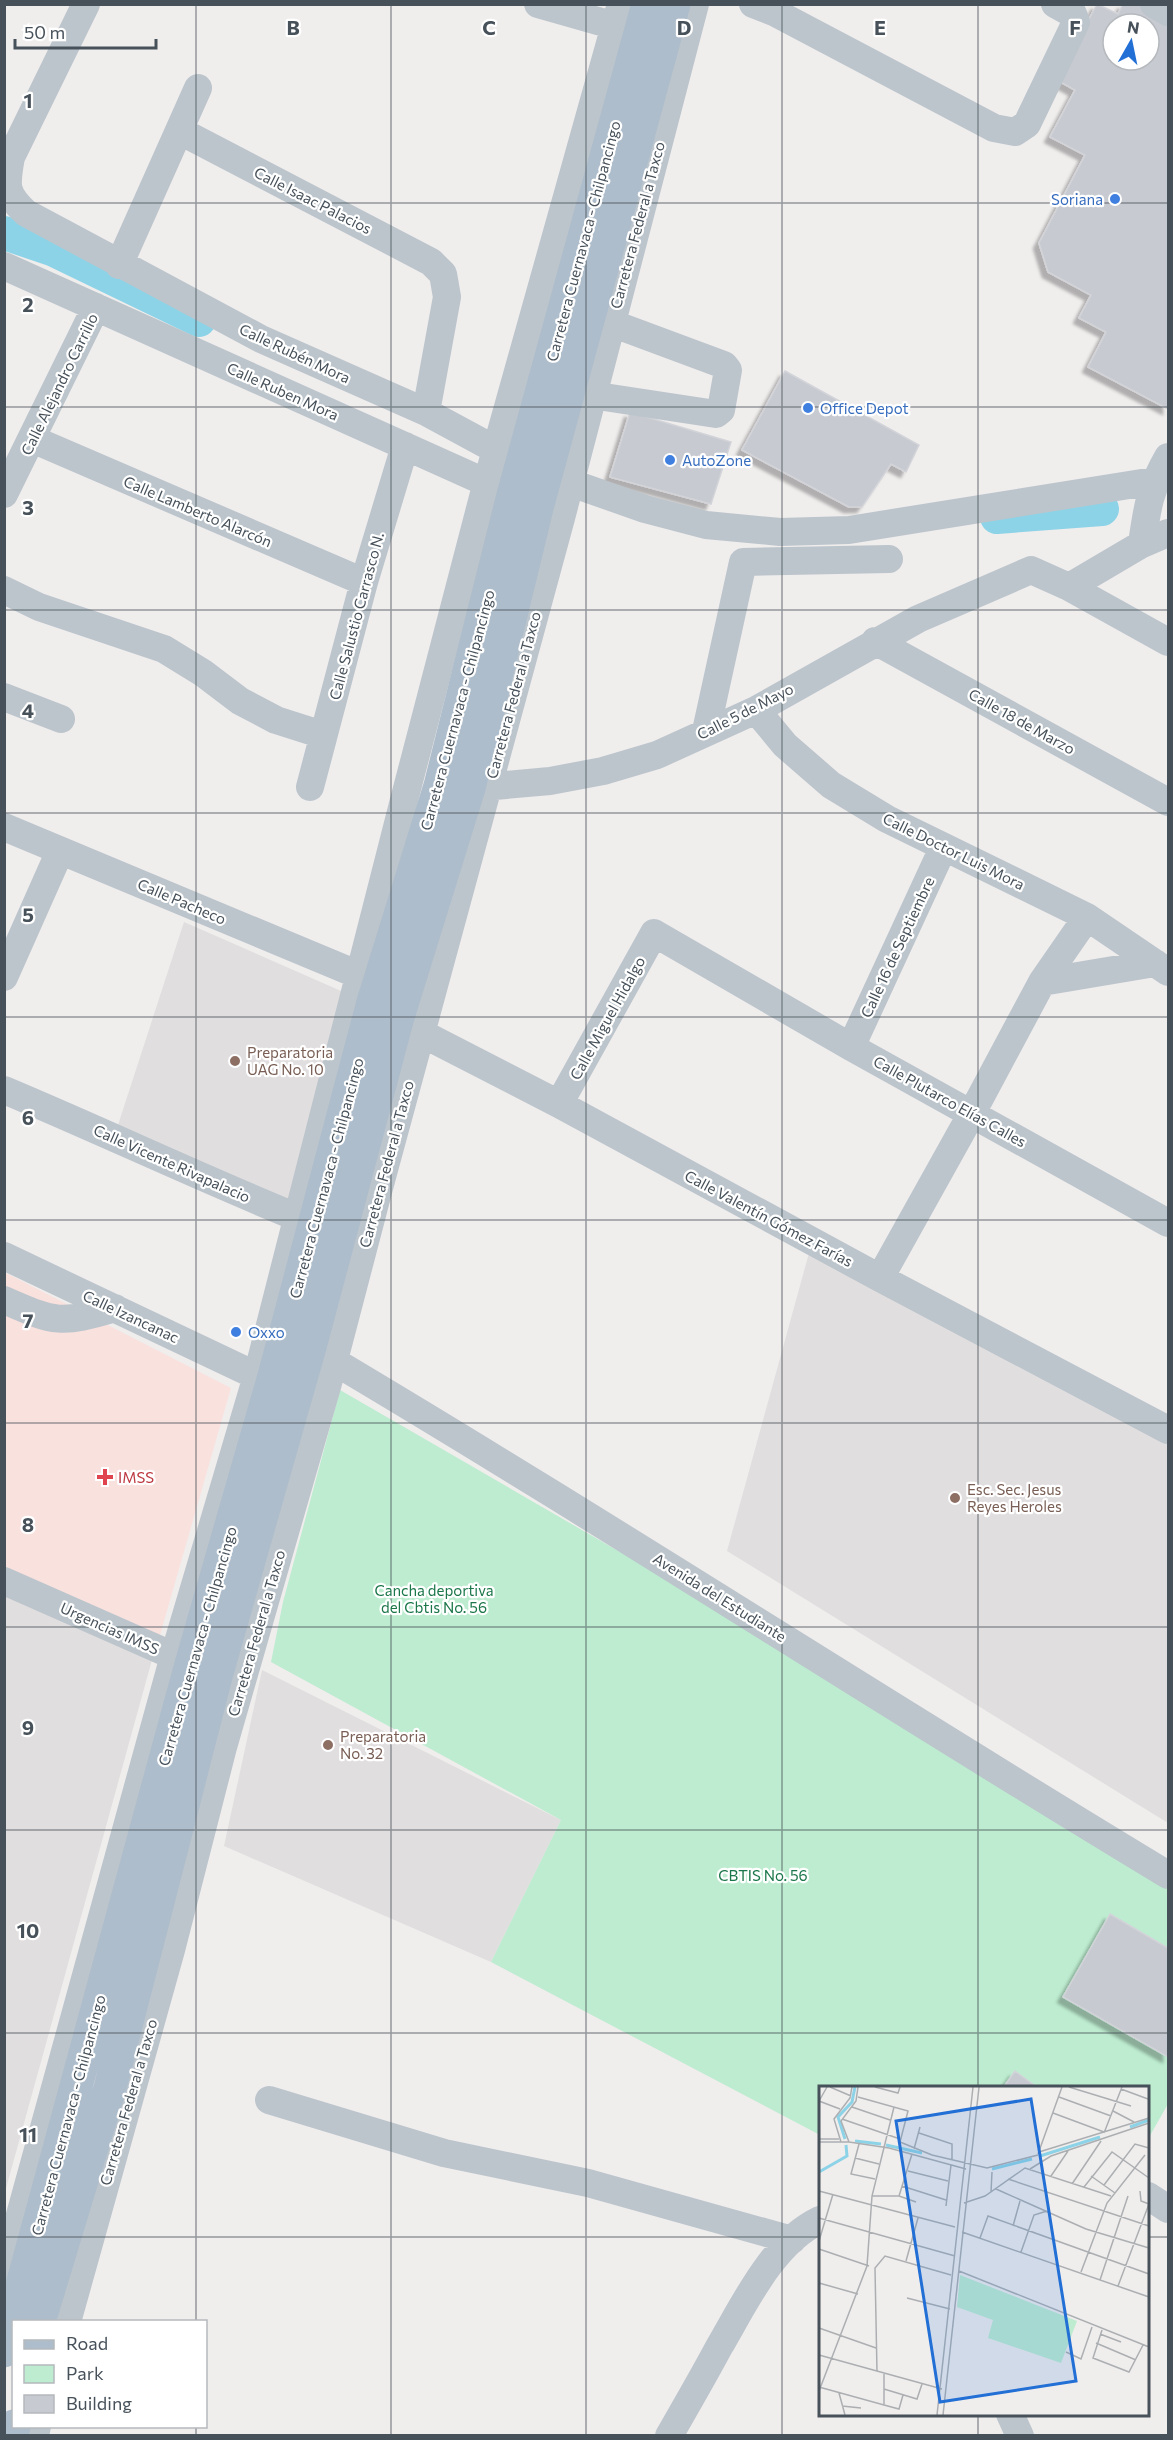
<svg xmlns="http://www.w3.org/2000/svg" width="1173" height="2440" viewBox="0 0 1173 2440" font-family="Commissioner,sans-serif">
<defs>
<filter id="shadow"><feDropShadow dx="-5.5" dy="5.5" stdDeviation="1.5" flood-color="#0004"/></filter>
</defs>
<rect width="100%" height="100%" fill="#f0eded"/>
<path fill="#e1dedf" d="M184,922L348,994L293,1202L117,1128Z
M809,1253L1168,1445V1823L727,1551Z
M5,1582L155,1649L5,2192Z
M262,1670L561,1820L491,1962L224,1846Z"/>
<path fill="#f9e1de" d="M4,1272L231,1388L158,1642L5,1567Z"/>
<path fill="#bdecd0" d="M340,1390L677,1585L1168,1883V2104L1148,2139V2088H820V2135L491,1962L561,1820L271,1662L283,1602Z"/>
<g fill="none" stroke-linecap="round" stroke-linejoin="round">
<path stroke="#8dd3e7" stroke-width="34" d="M4,233L52,249L199,320
M997,517L1102,509"/>
</g>
<path fill="#c7cad0" stroke="#d2d4d9" stroke-width="1.5" fill-rule="evenodd" filter="url(#shadow)" d="M1097,4L1118,14L1123,4H1138L1168,21V409L1088,367L1106,332L1079,318L1091,295L1048,272L1039,243L1085,155L1050,137L1075,90L1057,80ZM1113,24H1149V60H1113Z
M785,371L919,445L906,472L891,464L862,507H849L742,450Z
M630,412L731,442L711,504L610,477Z
M1110,1914L1168,1948V2057L1063,1997Z
M1015,2071L1038,2088H1003Z"/>
<g fill="none" stroke-linecap="round" stroke-linejoin="round">
<path stroke="#bcc5cc" stroke-width="28" d="M86,4L11,157C6,185 4,193 26,213L261,339L426,412L511,458
M538,4L633,31
M753,4L776,13L994,128L1015,132L1027,124L1076,22L1073,14L1055,4
M1154,4L1168,12
M180,131L431,262L443,274L447,297L426,412
M119,265L198,88
M4,266L505,491
M591,395L716,414L721,410L728,370L724,365L611,323
M32,439L364,582
M551,476L645,509L706,525L780,532L849,530L1154,481
M4,494L96,307
M1142,544C1147,508 1150,488 1168,457
M1069,587L1142,544L1168,533
M4,590L39,607L164,649L203,673L240,701L276,720L323,735
M875,641L1168,802
M4,697L61,719
M756,710L785,745L831,785L887,819L1087,917L1168,972
M706,731L743,562L889,559
M310,787L364,582L405,446
M472,788L550,781L603,771L657,755L756,710L918,619L1031,570L1069,587L1168,642
M4,827L359,975
M4,977L60,851
M1042,982L1087,917
M405,1022L421,1033L559,1104L880,1278L1168,1430
M851,1047L943,848
M4,1090C109,1134 211,1183 316,1225
M559,1104L654,933L851,1047L1168,1223
M4,1256L257,1376
M880,1278L972,1113L1042,982L1155,963
M4,1300C56,1323 61,1324 115,1308
M320,1353C605,1522 884,1704 1168,1875
M4,1581L192,1664
M269,2100L444,2153L588,2183L792,2240
M1148,2196L1168,2209
M4,2273L174,1656L257,1376L403,804L487,482L621,4
M67,2322L171,1950L223,1747L328,1383L379,1188L561,518L695,4
M1010,2414L1020,2436
M35,2436L37,2426
M669,2436C686,2406 703,2377 719,2347C745,2303 772,2243 820,2220"/>
<path stroke="#aebdcb" stroke-width="33" d="M39,2322L110,2088L217,1673L310,1347L398,1017L469,788L537,508L674,4
M4,2351L191,1664L274,1376L373,1002L440,786L513,495L648,4
M12,2436L14,2426"/>
</g>
<path fill="none" stroke="#47515a" stroke-width="1.5" stroke-opacity="0.55" d="M196,4V2322M391,4V2436M586,4V2436M782,4V2436M978,4V2088M4,203H1168M4,407H1168M4,610H1168M4,813H1168M4,1017H1168M4,1220H1168M4,1423H1168M4,1627H1168M4,1830H1168M4,2033H1168M4,2237H820M1148,2237H1168M978,2414V2436M196,2426V2436"/>
<g fill="#3f7fe0" stroke="#fff" stroke-width="2">
<circle cx="1115" cy="199" r="6"/>
<circle cx="808" cy="408" r="6"/>
<circle cx="670" cy="460" r="6"/>
<circle cx="236" cy="1332" r="6"/>
</g>
<g fill="#8d6e63" stroke="#fff" stroke-width="2">
<circle cx="235" cy="1061" r="6"/>
<circle cx="955" cy="1498" r="6"/>
<circle cx="328" cy="1745" r="6"/>
</g>
<path fill="#e0444e" stroke="#fff" stroke-width="2" d="M102 1468h6v6h6v6h-6v6h-6v-6h-6v-6h6z"/>
<g text-anchor="middle" dominant-baseline="central" stroke-width="4.5" stroke-linejoin="round" paint-order="stroke">
<g font-size="15" fill="#366cbe" stroke="#fff" text-anchor="start">
<text x="1103" y="199" text-anchor="end">Soriana</text>
<text x="820" y="408">Office Depot</text>
<text x="682" y="460">AutoZone</text>
<text x="248" y="1332">Oxxo</text>
</g>
<g font-size="15" fill="#47515a" stroke="#fff">
<text transform="translate(313 200) rotate(27)">Calle Isaac Palacios</text>
<text transform="translate(637 225) rotate(-75)">Carretera Federal a Taxco</text>
<text transform="translate(583 241) rotate(-75)">Carretera Cuernavaca - Chilpancingo</text>
<text transform="translate(295 353) rotate(25)">Calle Rubén Mora</text>
<text transform="translate(59 384) rotate(-64)">Calle Alejandro Carrillo</text>
<text transform="translate(283 391) rotate(24)">Calle Ruben Mora</text>
<text transform="translate(198 511) rotate(23)">Calle Lamberto Alarcón</text>
<text transform="translate(356 616) rotate(-75)">Calle Salustio Carrasco N.</text>
<text transform="translate(513 695) rotate(-75)">Carretera Federal a Taxco</text>
<text transform="translate(457 710) rotate(-75)">Carretera Cuernavaca - Chilpancingo</text>
<text transform="translate(745 711) rotate(-27)">Calle 5 de Mayo</text>
<text transform="translate(1022 721) rotate(29)">Calle 18 de Marzo</text>
<text transform="translate(954 851) rotate(26)">Calle Doctor Luis Mora</text>
<text transform="translate(182 901) rotate(23)">Calle Pacheco</text>
<text transform="translate(897 947) rotate(-65)">Calle 16 de Septiembre</text>
<text transform="translate(607 1018) rotate(-61)">Calle Miguel Hidalgo</text>
<text transform="translate(950 1101) rotate(29)">Calle Plutarco Elías Calles</text>
<text transform="translate(172 1163) rotate(24)">Calle Vicente Rivapalacio</text>
<text transform="translate(386 1164) rotate(-75)">Carretera Federal a Taxco</text>
<text transform="translate(326 1178) rotate(-75)">Carretera Cuernavaca - Chilpancingo</text>
<text transform="translate(769 1218) rotate(28)">Calle Valentín Gómez Farías</text>
<text transform="translate(131 1316) rotate(25)">Calle Izancanac</text>
<text transform="translate(720 1597) rotate(32)">Avenida del Estudiante</text>
<text transform="translate(110 1628) rotate(24)">Urgencias IMSS</text>
<text transform="translate(256 1633) rotate(-74)">Carretera Federal a Taxco</text>
<text transform="translate(197 1646) rotate(-74)">Carretera Cuernavaca - Chilpancingo</text>
<text transform="translate(128 2102) rotate(-74)">Carretera Federal a Taxco</text>
<text transform="translate(68 2115) rotate(-75)">Carretera Cuernavaca - Chilpancingo</text>
</g>
<g font-size="15" fill="#785e54" stroke="#fff" text-anchor="start">
<text x="247" y="1052">Preparatoria<tspan x="247" dy="17">UAG No. 10</tspan></text>
<text x="967" y="1489">Esc. Sec. Jesus<tspan x="967" dy="17">Reyes Heroles</tspan></text>
<text x="340" y="1736">Preparatoria<tspan x="340" dy="17">No. 32</tspan></text>
</g>
<g font-size="15" fill="#be3a42" stroke="#fff" text-anchor="start">
<text x="118" y="1477">IMSS</text>
</g>
<g font-size="15" fill="#1b774a" stroke="#fff">
<text x="434" y="1590">Cancha deportiva<tspan x="434" dy="17">del Cbtis No. 56</tspan></text>
<text x="763" y="1875">CBTIS No. 56</text>
</g>
</g>
<g transform="translate(819 2086)">
<rect width="330" height="330" fill="#f0eded"/>
<path d="M141,189L258,235L242,277L169,252L174,234L138,221Z" fill="#bdecd0"/>
<path fill="none" stroke="#8dd3e7" stroke-width="3" d="M311,41L330,34M26,53L19,31L33,16L36,1M36,55L62,58M67,59L103,67M221,70L281,51M173,83L213,73M0,86L28,70L27,59"/>
<path fill="none" stroke="#acafb2" stroke-width="1.5" d="M8,1L0,15L21,23M11,1L32,10M56,1L79,7L81,1M250,1L312,20M302,3L329,13M39,11L89,25L81,56L113,69L168,82L219,69M240,11L292,30M33,21L71,34M294,25L315,36M234,27L285,46M23,33L81,53M100,47L133,58V74M285,47L303,1M0,53H20M0,56H30L70,62L147,83M22,56L15,33L31,12L33,1M30,56L22,35L37,15L39,1M40,58L32,88L56,93M95,63L101,41M220,66L330,32M93,68L80,110L97,116M219,68L243,1M36,72L60,78M211,83L232,70L330,37M89,85L129,95M232,90L249,65M272,90L296,107M189,93L330,140M253,98L282,55M285,99L316,58L330,62M83,100L127,114M265,101L293,66L330,92M177,103L267,143L330,162M0,105L136,141M172,106L173,86M53,110H80M145,117L166,110L206,82L292,110M127,120L132,79M0,132L136,170M194,140L201,115M143,146L330,211M161,152L169,130L330,188M0,155L14,108M0,163L50,180M202,166L215,129L228,125M87,175L99,132M140,185L330,261M262,186L288,117L326,69M281,194L309,110M0,197L39,208M299,200L330,118L322,115L321,105M88,212L131,223M0,242L57,262M283,244L274,272L310,286L324,259M281,248L302,256M277,257L317,274M247,266L262,273L273,241M0,269L123,303M58,286L56,182L66,170L132,189M0,301L65,319V287M65,303L98,313L103,298M0,305L48,180L53,110L75,21M20,307L26,329M65,319L80,323L84,309M23,320L42,322M118,329L154,1M124,329L160,1"/>
<path fill="#226fd5" fill-opacity="0.15" stroke="#226fd5" stroke-width="3" d="M212,13L257,295L121,316L77,35Z"/>
<rect width="330" height="330" fill="none" stroke="#47515a" stroke-width="3"/>
</g>
<g font-size="20" text-anchor="middle" font-weight="bold" fill="#47515a" stroke="#fff" stroke-width="4.5" stroke-linejoin="round" paint-order="stroke">
<text x="293" y="35">B</text>
<text x="489" y="35">C</text>
<text x="684" y="35">D</text>
<text x="880" y="35">E</text>
<text x="1075" y="35">F</text>
<text x="28" y="108">1</text>
<text x="28" y="312">2</text>
<text x="28" y="515">3</text>
<text x="28" y="718">4</text>
<text x="28" y="922">5</text>
<text x="28" y="1125">6</text>
<text x="28" y="1328">7</text>
<text x="28" y="1532">8</text>
<text x="28" y="1735">9</text>
<text x="28" y="1938">10</text>
<text x="28" y="2142">11</text>
</g>
<rect width="1173" height="2440" fill="none" stroke="#47515a" stroke-width="12"/>
<rect x="12" y="2320" width="195" height="108" fill="#ffffff" stroke="#b5b9bd" stroke-width="1.5"/>
<rect x="24" y="2340" width="30" height="9" fill="#aebdcb" stroke="#b5b9bd" stroke-width="1.5"/>
<text x="66" y="2350" font-size="18" fill="#47515a">Road</text>
<rect x="24" y="2365" width="30" height="18" fill="#bdecd0" stroke="#b5b9bd" stroke-width="1.5"/>
<text x="66" y="2380" font-size="18" fill="#47515a">Park</text>
<rect x="24" y="2395" width="30" height="18" fill="#c7cad0" stroke="#b5b9bd" stroke-width="1.5"/>
<text x="66" y="2410" font-size="18" fill="#47515a">Building</text>
<g transform="translate(1131 42) rotate(9)"><circle r="28" fill="#ffffff" stroke="#b5b9bd" stroke-width="1.5"/>
<path d="M0-4.5L10 22L0 15L-10 22Z" fill="#226fd5"/>
<text y="-9" font-size="16" font-weight="bold" text-anchor="middle" fill="#47515a">N</text>
</g>
<path d="M15 39v9h141v-9" fill="none" stroke="#47515a" stroke-width="3"/>
<text x="24" y="39" font-size="18" fill="#47515a" stroke="#ffffff" stroke-width="4.5" paint-order="stroke">50 m</text>
</svg>
